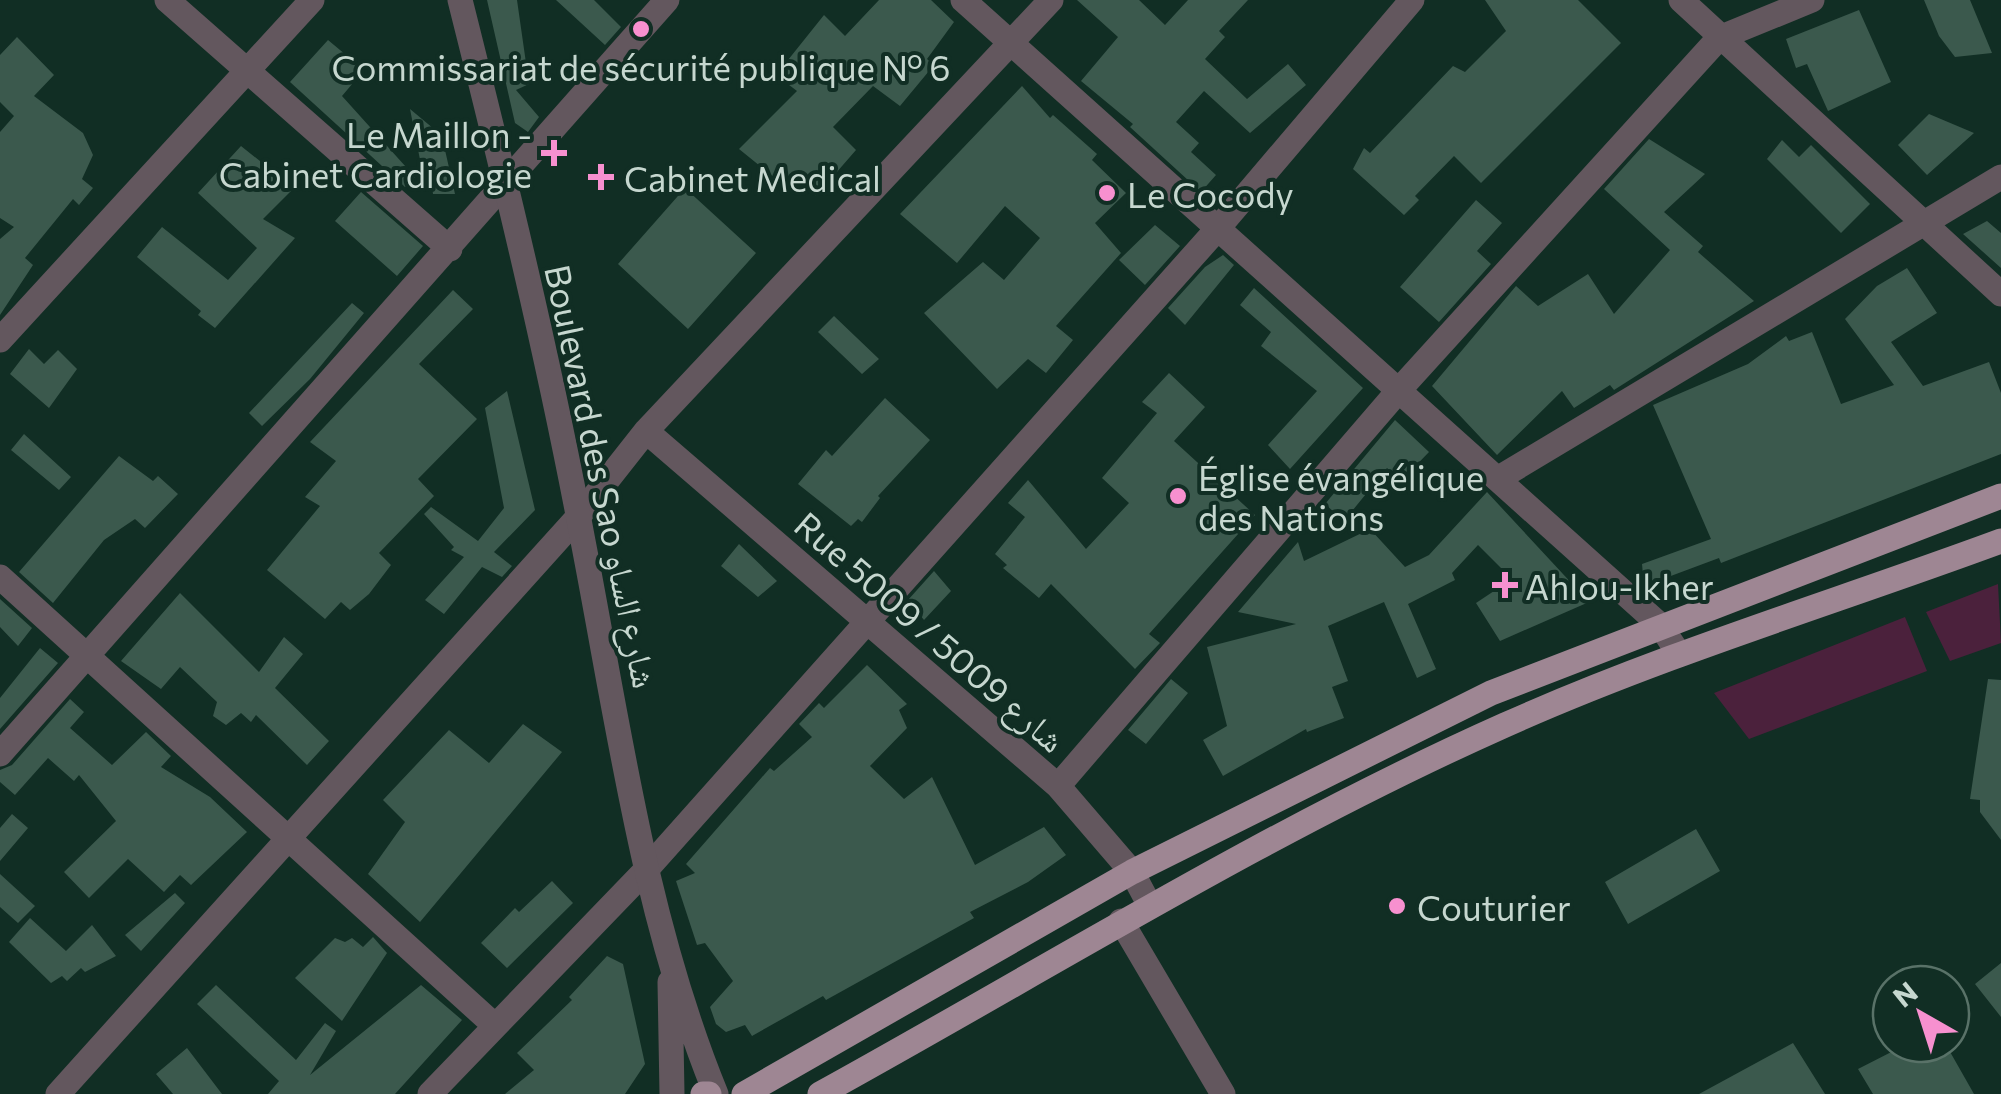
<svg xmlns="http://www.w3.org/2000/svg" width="2001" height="1094" viewBox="0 0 2001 1094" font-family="Commissioner,'Noto Naskh Arabic',sans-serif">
<rect width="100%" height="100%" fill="#112e24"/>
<path fill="#4b213c" d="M1998,584L2001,643L1950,661L1926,612Z
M1905,617L1927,671L1749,739L1714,693Z"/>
<path fill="#3b594d" d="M487,0H517L529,84L516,90L539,117L528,132L515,123Z
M556,0H594L621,27L605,45Z
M879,0H931L954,22L927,59L934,65L900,106L873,86L833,127L856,150L816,196L792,173L782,184L739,149L797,91L776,75L824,15L845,36Z
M1077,0H1139L1165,25L1188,0H1248L1219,31L1225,37L1205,59L1247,99L1288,64L1306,85L1250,133L1204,91L1176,122L1199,143L1191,152L1216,175L1201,192L1130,127L1133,124L1081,81L1118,37Z
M1485,0H1578L1621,43L1481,183L1454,156L1415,196L1419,200L1404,215L1353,169L1364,148L1370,153L1453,66L1465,72L1506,31Z
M1924,0H1970L1992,53L1955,57L1939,36Z
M1859,10L1891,82L1828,111L1807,64L1796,68L1786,39Z
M17,37L54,75L34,96L83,133L93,155L82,179L93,188L79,205L73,199L25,258L33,265L0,315V239L14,227L0,218V132L14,116L0,102V55Z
M328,40L364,70L342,96L415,177L405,187L290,82Z
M1022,86L1050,118L1053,115L1097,154L1092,160L1126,193L1095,223L1121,253L1056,326L1073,340L1046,373L1028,359L997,389L924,313L983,262L1004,280L1040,238L1005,206L957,263L900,214Z
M410,109L434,129L440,128L455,194H433L431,180H424Z
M1929,114L1974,133L1927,175L1898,145Z
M1649,139L1705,174L1664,212L1703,246L1698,252L1754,301L1614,390L1610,385L1574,408L1562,391L1497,455L1432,386L1516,286L1538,306L1588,274L1614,314L1670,250L1604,189Z
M1782,140L1799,157L1811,145L1870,204L1841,233L1767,159Z
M241,146L294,188L263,219L295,238L215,328L198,315L201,311L137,257L162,227L228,280L257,248L198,193Z
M685,188L756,253L688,329L618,264Z
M361,192L423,246L397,276L335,221Z
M1476,200L1502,223L1477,251L1491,264L1439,322L1400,287Z
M1987,221L2001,233V268L1963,234Z
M1155,225L1180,246L1145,285L1119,260Z
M1223,255L1234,265L1185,325L1168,308L1205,267Z
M1907,268L1937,313L1891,342L1923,386L1989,362L2001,393V454L1721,563L1719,558L1644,586L1642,564L1711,539L1653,405L1748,364L1786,336L1789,341L1812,332L1841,404L1894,385L1845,319L1877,286Z
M1254,288L1363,388L1290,469L1268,445L1317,391L1261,346L1271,332L1240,305Z
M453,290L473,309L419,364L477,419L418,479L434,496L379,553L391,565L369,594L350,610L341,602L325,619L267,570L320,506L305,497L336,461L310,442Z
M352,303L364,313L310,379L262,426L249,413Z
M834,316L879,359L862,374L818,332Z
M29,349L44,364L58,350L77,369L49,408L10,374Z
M1169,373L1205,407L1174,441L1255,515L1149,634L1160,643L1135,669L1051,584L1039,598L1003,568L1007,565L995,554L1025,517L1008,503L1028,480L1086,549L1129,503L1102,478L1157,413L1142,402Z
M507,391L535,510L494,552L512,566L502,577L482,567L444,614L425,600L464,557L451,550L454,547L424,514L431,507L478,541L504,508L485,408Z
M885,398L930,440L878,496L880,498L862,522L858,519L851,526L798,484L826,450L832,456Z
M1395,420L1429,452L1401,481L1387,468L1344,521L1325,504Z
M24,434L71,477L59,490L11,450Z
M119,456L153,481L158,476L178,494L145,528L135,519L104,540L53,603L19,572Z
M1487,492L1589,602L1500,641L1476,603L1512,579L1478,545L1452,573L1455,580L1408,604L1436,669L1417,678L1384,602L1328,626L1348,681L1332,687L1344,718L1307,732L1306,729L1223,776L1203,740L1227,726L1207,647L1296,624L1238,612L1298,542L1304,561L1370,529L1405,567L1429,555Z
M739,544L777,581L758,597L721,566Z
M934,571L951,591L924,620L908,600Z
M180,593L259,672L284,637L303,654L275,688L329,741L307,765L256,715L251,722L241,713L226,725L213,716L217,702L180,667L161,689L121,661Z
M0,599L32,628L18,646L0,627Z
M40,648L58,663L0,729V698Z
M867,665L907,704L899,710L907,728L870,766L904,799L932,777L975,865L1044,827L1066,855L1028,882L970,912L974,918L826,1000L823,996L752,1036L745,1025L726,1032L716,1024L710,1007L733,981L705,943L697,945L676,881L695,873L686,864L770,768L774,771L812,737L799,724L819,703L824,708Z
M1171,679L1188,693L1146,744L1128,730Z
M1988,679L2001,680V840L1980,812V800L1970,799Z
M70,699L84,712L70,728L112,765L146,732L171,756L161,767L210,797L247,832L191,885L180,875L164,892L128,859L89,898L64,872L116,821L79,775L74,781L48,758L15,795L0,782V770L12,765Z
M523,724L562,752L420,922L368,874L405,822L383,800L449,730L489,763Z
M12,814L28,828L0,861V828Z
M1696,829L1720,871L1628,924L1605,882Z
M0,874L35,906L18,923L0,907Z
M552,881L573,903L507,968L481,943L515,908L519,912Z
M175,893L185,903L141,951L125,935Z
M30,918L66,951L92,925L116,956L85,972L81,968L67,981L62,976L51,983L9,942Z
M373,937L387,953L342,1021L295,978L335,938L345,942L352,938L363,947Z
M607,956L623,964L645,1064L625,1094H505L534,1070L517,1053L572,1000L569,997Z
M2001,963V1017L1975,984Z
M216,985L296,1060L325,1023L336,1031L310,1075L421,985L462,1020L395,1094H268L279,1081L197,1004Z
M1793,1043L1825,1094H1699Z
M1907,1044H1918L1928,1061L1949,1050L1974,1094H1873L1858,1069Z
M187,1048L222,1094H173L156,1074Z"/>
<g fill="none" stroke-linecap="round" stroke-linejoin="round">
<path stroke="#63575e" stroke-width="25" d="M167,0L450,249
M963,0L1660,625L1679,654
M1681,0L2001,294
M0,340L312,0
M646,431L1058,786L1132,872L1149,904
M1499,478L2001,177
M0,577L493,1024
M0,754L667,0
M1058,786L1400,389L1719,38L1812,0
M1121,921L1223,1094
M58,1094L579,516L646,431L1051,0
M430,1094L646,870L1219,227L1412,0"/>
<path stroke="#63575e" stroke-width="25" d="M460,0C505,179 549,359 583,541C619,727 644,918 716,1094
M670,982L672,1094"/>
<path stroke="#9e8693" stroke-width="25" d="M703,1094H709
M744,1094L1132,872L1491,693L2001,496
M820,1094C1047,969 1267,831 1505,725C1666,653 1836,602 2001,541"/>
</g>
<g fill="#f790cf" stroke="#112e24" stroke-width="4">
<circle cx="641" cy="29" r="10"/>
<path d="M549 138h10v10h10v10h-10v10h-10v-10h-10v-10h10z"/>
<path d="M596 162h10v10h10v10h-10v10h-10v-10h-10v-10h10z"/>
<circle cx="1107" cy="193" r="10"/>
<circle cx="1178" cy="496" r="10"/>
<path d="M1500 570h10v10h10v10h-10v10h-10v-10h-10v-10h10z"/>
<circle cx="1397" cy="906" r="10"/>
</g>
<g text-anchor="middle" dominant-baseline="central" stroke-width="8" stroke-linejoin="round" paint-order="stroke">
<g font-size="35" fill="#c6d7cf" stroke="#112e24" text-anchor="start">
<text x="641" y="66" text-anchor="middle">Commissariat de sécurité publique Nº 6</text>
<text x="532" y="133" text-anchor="end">Le Maillon -<tspan x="532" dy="40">Cabinet Cardiologie</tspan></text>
<text x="624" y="177">Cabinet Medical</text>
<text x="1127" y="193">Le Cocody</text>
<text x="1198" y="476">Église évangélique<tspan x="1198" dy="40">des Nations</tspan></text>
<text x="1525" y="585">Ahlou-lkher</text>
<text x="1417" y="906">Couturier</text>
</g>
<g font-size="35" fill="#c6d7cf" stroke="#112e24">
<text transform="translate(603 476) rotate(78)">Boulevard des Sao شارع الساو</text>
<text transform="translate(931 631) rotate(41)">Rue 5009 / شارع 5009</text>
</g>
</g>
<g transform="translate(1921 1014) rotate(321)"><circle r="48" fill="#112e24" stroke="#597268" stroke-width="2.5"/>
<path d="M0-8L18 38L0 25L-18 38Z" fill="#f790cf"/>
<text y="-15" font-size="28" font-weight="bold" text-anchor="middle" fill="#c6d7cf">N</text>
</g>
</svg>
